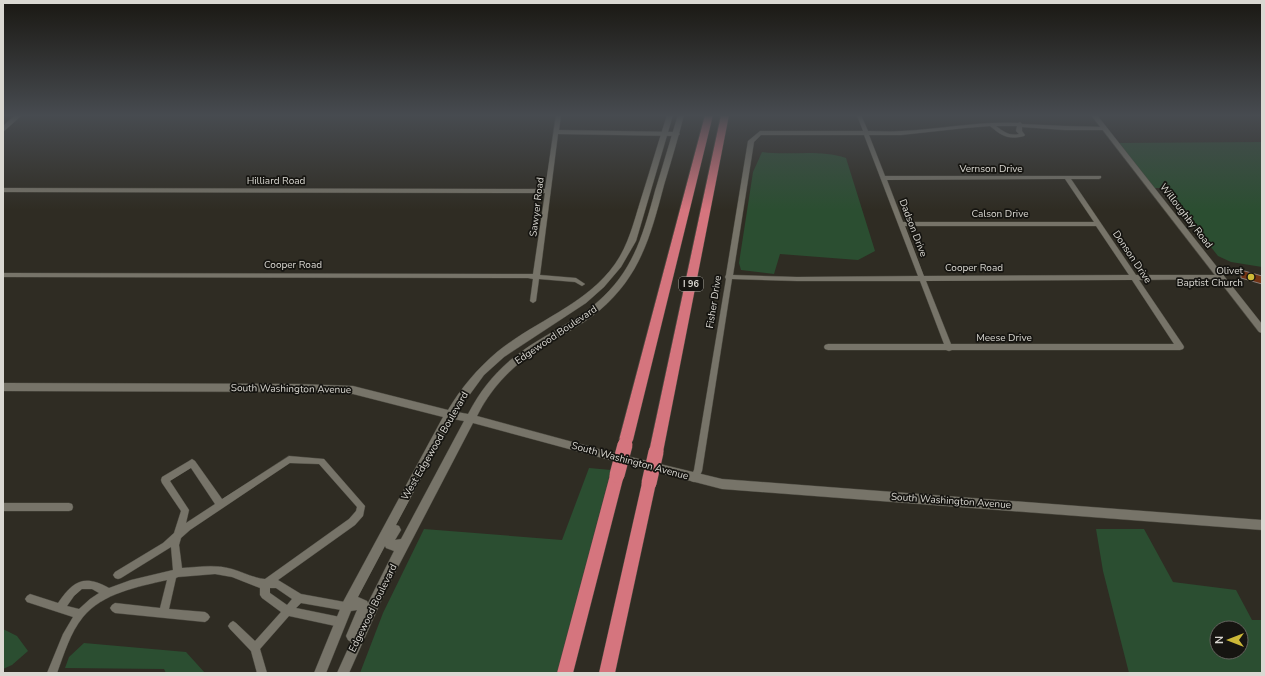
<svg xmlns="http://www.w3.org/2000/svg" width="1265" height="676" viewBox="0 0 1265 676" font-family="'Nunito Sans',sans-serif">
<rect width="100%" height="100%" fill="#2f2c23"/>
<path fill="#2b4e31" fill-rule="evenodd" d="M1262,142V267L1231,262L1218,256L1164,188H1151L1116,143Z
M762,152C789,156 819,149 846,158L875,251L858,260L780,254L774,274L741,270L739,263L753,172Z
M589,468L611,470L557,673H360L383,613L424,529L562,540Z
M1096,529H1144L1173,582L1236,590L1252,620H1262V673H1129L1103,571ZM1217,628H1241V652H1217Z
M3,629L17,636L28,651L12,665L3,669Z
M84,643L186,652L205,673H166L164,669L65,668L69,657Z"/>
<path fill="#723314" stroke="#887c78" d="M1241,270L1262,276V284L1241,278Z"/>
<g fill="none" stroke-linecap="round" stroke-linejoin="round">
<defs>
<path id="minor" d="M556,115H561L559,130L677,132L680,134L677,136L558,134L540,275L576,278L585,284L582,286L575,282L539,279L536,301L533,303L530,301L533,279L528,278L3,277V273L533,274L545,193L3,192V188L545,189Z
M857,115H861L868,131C879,131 891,132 902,131C941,129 979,121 1018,123L1020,122L1022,124L1065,126L1106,127V129L1104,130H1065L1022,127V131L1025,135L1024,136C1008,140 1002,136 990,126L965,128L901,135H869L885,176H1101V178L1099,179H1071L1136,275H1221L1224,277L1221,279L1139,280L1183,345L1184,347L1183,349L1180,350H952L949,351L946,350H828L825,349L824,347L825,345L828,344H944L920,281H797L732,279L702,471L697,481L694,482L691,481L690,478L694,470L726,279L725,277L726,275L748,141L760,131H863ZM996,126H1017L1016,131L1019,134C1009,136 1004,132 996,126ZM761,135H864L918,276L797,277L733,275L754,142ZM1065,179L1094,222H903L887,180ZM905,226H1096L1129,275L924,276ZM1132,280L1174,344H951L926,281Z
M289,456L324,459L365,506L363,516L355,525L278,580L301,594L350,603L352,606L350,609L347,611L301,603L296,608L340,617L343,619L345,622L343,625L340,627L289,616L260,649L267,673H257L251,651L230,629L228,626L230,623L233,621L236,623L255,641L281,612L262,598L260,595V588L232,577L215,574L178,577L176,578L169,609L205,612L208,614L210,617L208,620L205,622L115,613L112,611L110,608L112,605L115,603L160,608L167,580C137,587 103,593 83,617C70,633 64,654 57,673H47L63,634L73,617L27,602L25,599L27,596L30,594L58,603C73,581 84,574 109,588L131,580L173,570L171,547L121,578L118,579L115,578L113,575L115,572L163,543L174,533L181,511L162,483L161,480L162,477L189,461L192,459L195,461L222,499ZM290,463L319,464L357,507L356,511L349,519L265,579C253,578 243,572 232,569C215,564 199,567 182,568L179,545L181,538L190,530ZM191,468L215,504L186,523L189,510L170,481ZM270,588H276L292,599L287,605L270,593ZM82,589H92L99,593L90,599L79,609L67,606L74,596Z
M3,503H69L72,504L73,507L72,510L69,511H3Z"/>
<path id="tertiary" d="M15,115H22L3,132V126Z
M667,115H673L636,241L621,267L604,287L586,303L504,357L484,375L457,412L468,414C481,389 498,368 521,352C548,332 580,320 604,296C635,266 644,231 655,191C663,166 670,140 678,115H684C678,138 671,162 664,185C651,234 641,275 600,310C580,327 556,338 533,353C509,369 490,390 477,416L606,451L722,479L1262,520V530L722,489L606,459L473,423L387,588L349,673H337L351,642L348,640L346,636L357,610L351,611L326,673H314L343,602L443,417L353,394L298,392L3,391V383L298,384L353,386L448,410C461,388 477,369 497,352C535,321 586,305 615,264C629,244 634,221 641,199C650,171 658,143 667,115ZM453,419L464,421L401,539L395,540L401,530L399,526L396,525ZM385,546L386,548L394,551L368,603L367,601L358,597Z
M1091,115H1097L1262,324V333L1259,332Z"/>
<path id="motorway" d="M705,115H713L633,440L631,444L626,446L621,444L619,440Z
M721,115H729L663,452L661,456L656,458L651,456L649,452Z
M617,469L622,471L624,475L573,673H557L610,475L612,471Z
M649,477L654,479L656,483L615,673H599L642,483L644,479Z"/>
</defs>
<use href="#minor" stroke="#4a483f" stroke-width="1"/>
<use href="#tertiary" stroke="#4a483f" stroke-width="1"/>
<use href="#motorway" stroke="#4a483f" stroke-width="1"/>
<use href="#minor" fill="#777469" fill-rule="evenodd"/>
<use href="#tertiary" fill="#777469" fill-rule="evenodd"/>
<use href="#motorway" fill="#d5757e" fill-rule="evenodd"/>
<defs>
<path id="motorway-bridge-far1" d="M624,446L626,440"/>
<path id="motorway-bridge" d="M617,475L625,445
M649,483L656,452"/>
</defs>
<use href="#motorway-bridge-far1" stroke="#4a483f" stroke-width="13" stroke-linecap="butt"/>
<use href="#motorway-bridge" stroke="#4a483f" stroke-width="16" stroke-linecap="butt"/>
<use href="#motorway-bridge-far1" stroke="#d5757e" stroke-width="12"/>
<use href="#motorway-bridge" stroke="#d5757e" stroke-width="15"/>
</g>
<linearGradient id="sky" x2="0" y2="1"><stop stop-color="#1a1813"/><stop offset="0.55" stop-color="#474b50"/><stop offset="1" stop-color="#474b50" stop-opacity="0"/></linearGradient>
<rect width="1265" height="210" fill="url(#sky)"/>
<circle fill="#cdb938" stroke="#161511" stroke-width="1.5" cx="1251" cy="277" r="4"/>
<g text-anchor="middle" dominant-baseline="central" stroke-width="3.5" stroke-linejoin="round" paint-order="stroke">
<rect fill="#161511" stroke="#9f9e98" stroke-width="1" x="679" y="277" width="24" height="14" rx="3"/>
<g font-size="9" font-weight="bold" fill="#dad8d2">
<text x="691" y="284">I 96</text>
</g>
<g font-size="10" fill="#dad8d2" stroke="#161511">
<text x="991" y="169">Vernson Drive</text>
<text x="276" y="181">Hilliard Road</text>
<text transform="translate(537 207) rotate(-83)">Sawyer Road</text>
<text x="1000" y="214">Calson Drive</text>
<text transform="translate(1186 216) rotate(52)">Willoughby Road</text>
<text transform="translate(913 228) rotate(69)">Dadson Drive</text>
<text transform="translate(1132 257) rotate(56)">Donson Drive</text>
<text x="293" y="265">Cooper Road</text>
<text x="974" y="268">Cooper Road</text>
<text transform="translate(714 302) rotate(-81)">Fisher Drive</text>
<text transform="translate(556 335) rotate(-34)">Edgewood Boulevard</text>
<text x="1004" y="338">Meese Drive</text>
<text transform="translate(291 389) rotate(1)">South Washington Avenue</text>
<text transform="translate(435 446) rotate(-60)">West Edgewood Boulevard</text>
<text transform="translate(630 461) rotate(15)">South Washington Avenue</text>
<text transform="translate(951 501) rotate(4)">South Washington Avenue</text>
<text transform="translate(373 608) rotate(-64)">Edgewood Boulevard</text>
</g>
<g font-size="10" fill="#dad8d2" stroke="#161511" text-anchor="end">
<text x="1243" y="271">Olivet<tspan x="1243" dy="12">Baptist Church</tspan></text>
</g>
</g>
<rect width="1265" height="676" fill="none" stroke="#dad8d2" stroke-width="8"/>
<g transform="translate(1229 640) rotate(270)"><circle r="19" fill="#161511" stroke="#64635e"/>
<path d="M0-3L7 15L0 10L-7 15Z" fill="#cdb938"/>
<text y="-6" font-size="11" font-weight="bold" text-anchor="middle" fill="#dad8d2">N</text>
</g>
</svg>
